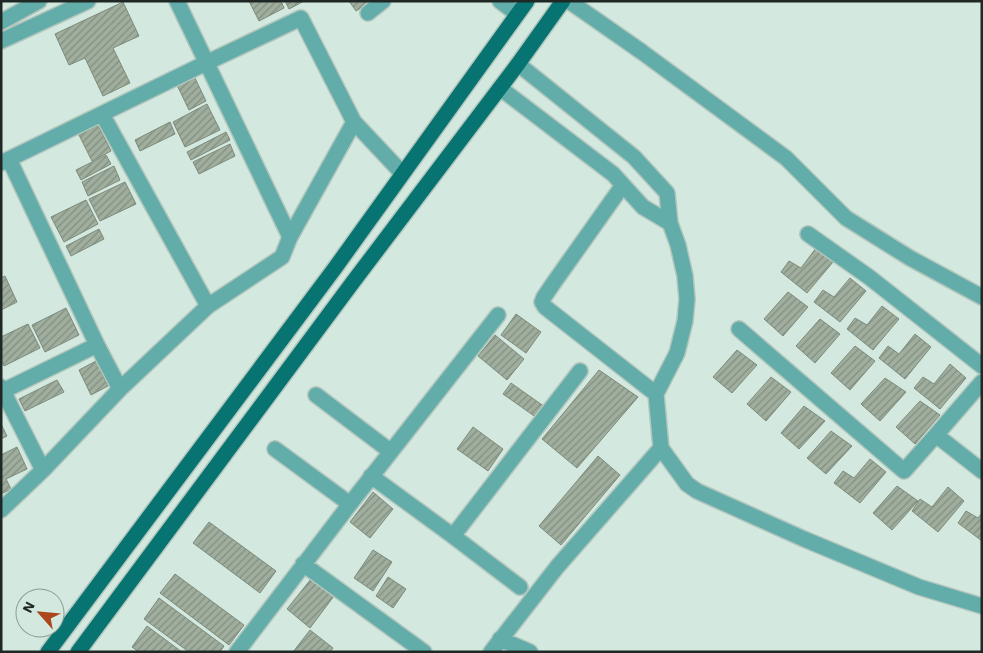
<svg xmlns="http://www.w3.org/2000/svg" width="983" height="653" viewBox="0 0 983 653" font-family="'Work Sans',sans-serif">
<defs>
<pattern id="building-hatch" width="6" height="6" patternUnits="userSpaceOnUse" patternTransform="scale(1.25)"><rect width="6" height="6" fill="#a0ae9e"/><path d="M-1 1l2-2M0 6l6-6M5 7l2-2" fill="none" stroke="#828e81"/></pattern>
</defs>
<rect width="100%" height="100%" fill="#d3e9df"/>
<path fill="url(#building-hatch)" stroke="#7e8b7b" d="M249,1H281L284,8L259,21Z
M285,1H304L289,9Z
M349,1H372L356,11Z
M123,2L139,36L113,48L130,83L103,96L85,58L69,65L55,34Z
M194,76L206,101L189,110L177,85Z
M207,104L220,130L185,147L173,122Z
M170,122L175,134L140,151L135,140Z
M98,125L111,151L92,161L79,135Z
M226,132L230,140L191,160L187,152Z
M230,144L235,156L199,174L193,162Z
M106,155L111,164L81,180L76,170Z
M114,166L120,180L88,196L82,182Z
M125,182L136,204L100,221L89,199Z
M86,200L98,224L64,242L51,217Z
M99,229L104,239L71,256L66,246Z
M816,248L833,262L807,293L781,272L789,261L801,268Z
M5,276L17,302L1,310V278Z
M850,278L866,291L840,322L814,302L823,290L834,297Z
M788,292L808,307L783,336L764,319Z
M882,306L899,319L873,350L847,329L855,318L867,325Z
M66,308L79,335L45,352L32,325Z
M516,314L541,332L526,353L501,335Z
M820,319L840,334L815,363L796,346Z
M28,324L40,348L4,366L1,360V337Z
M915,334L931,347L905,379L879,358L888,346L899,354Z
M495,335L524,359L507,380L478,356Z
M855,346L875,361L850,390L831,373Z
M737,350L757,365L732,393L713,377Z
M96,361L108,386L91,395L79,370Z
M950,364L966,378L940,409L914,388L923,377L934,384Z
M599,370L638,397L577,468L542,439Z
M771,377L791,392L766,421L747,404Z
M885,378L906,392L880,421L861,404Z
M57,380L64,392L25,411L19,399Z
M511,383L545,407L537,418L503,394Z
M920,401L940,415L915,444L896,427Z
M804,406L825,421L799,449L781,433Z
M1,424L7,436L1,439Z
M473,427L503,449L488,471L457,449Z
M831,431L852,446L826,474L807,458Z
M17,447L27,469L6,479L11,489L1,494V455Z
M598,456L620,475L561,545L539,526Z
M870,459L886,472L860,503L834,483L843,471L854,478Z
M897,486L918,501L892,530L873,513Z
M948,487L964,501L938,532L912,511L920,499L932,507Z
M373,492L393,509L370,538L350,522Z
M966,511L978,518L982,513V541L958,523Z
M209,522L276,571L260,593L193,543Z
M373,550L392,562L373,591L354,578Z
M175,574L244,625L229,645L160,593Z
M388,577L406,589L393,608L376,596Z
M311,579L334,596L310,628L287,609Z
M159,598L224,646L220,652H189L144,619Z
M147,626L182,652H139L132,647Z
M310,630L333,648L330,652H293Z"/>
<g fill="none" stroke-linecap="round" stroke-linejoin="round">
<defs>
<path id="minor" d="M177,1L290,237
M500,1L517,14
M569,1L642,52L786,158L846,218L910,258L982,297
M368,13L383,1
M1,22L39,1
M1,41L88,1
M518,64L634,157L667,193L670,223L678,245L685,276L687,299L685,321L677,353L656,394
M500,88L613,174L643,207L670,223
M102,114L208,306
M1,163L206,63L301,18L354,122L402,173
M623,185L555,281L544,297L542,302L545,307L656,394L661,448L687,484L697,491L804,539L919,587L982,606
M808,234L869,277L982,366
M739,329L904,471L936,435
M97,345L120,389
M982,382L936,435L982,471
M1,387L43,470L1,510
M3,391L97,345L9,159
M316,395L390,451
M275,449L350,504
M43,470L120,389L208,306L282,257L290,237L354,122
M371,476L453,536L580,371
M453,536L520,587
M303,564L424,652
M500,639L530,652
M237,652L350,504L498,315
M491,652L557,567L661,448"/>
<path id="major" d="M48,652L335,268L527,1
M78,652L353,282L518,64L563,1"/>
</defs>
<use href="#minor" stroke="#b3c6bd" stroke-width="18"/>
<use href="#major" stroke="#b3c6bd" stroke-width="18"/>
<use href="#minor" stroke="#62ada9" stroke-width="15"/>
<use href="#major" stroke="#077471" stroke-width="15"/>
</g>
<rect width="983" height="653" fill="none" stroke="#1f2824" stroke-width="5"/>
<g transform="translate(40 613) rotate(297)"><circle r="24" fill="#d3e9df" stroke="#8b9c94"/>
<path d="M0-4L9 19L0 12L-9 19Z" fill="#ac461d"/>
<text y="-8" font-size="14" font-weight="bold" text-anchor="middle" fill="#1f2824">N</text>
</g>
</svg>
